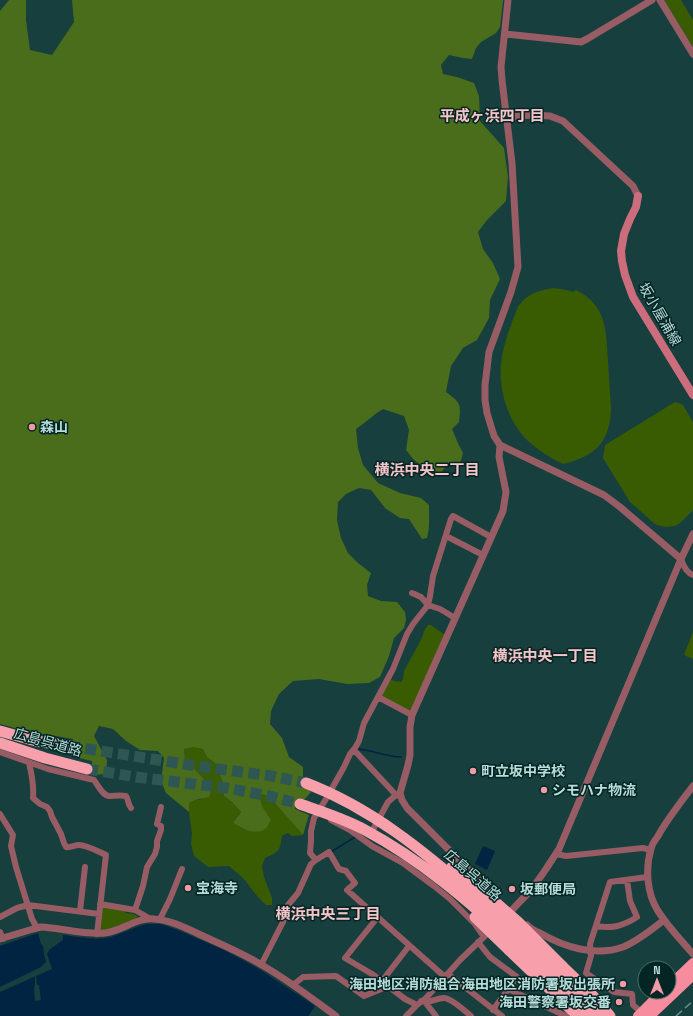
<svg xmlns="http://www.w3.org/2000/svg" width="693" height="1016" viewBox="0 0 693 1016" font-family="'Space Grotesk','Noto Sans JP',sans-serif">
<rect width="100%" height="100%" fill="#163f3d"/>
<path fill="#395c03" d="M664,0H681L693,20V47Z
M553,288L567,290L573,292L576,290C607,305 606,331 608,361C609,377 610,392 611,408C610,442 596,456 563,464C551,458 538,450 528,441C506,420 497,385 502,356C505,340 511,324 517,309C524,295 539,290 553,288Z
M675,402L679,403L683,405L693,422V510L680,523L675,526L666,527L661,526L655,524L630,502L603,458L605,445Z
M428,625H431L445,635L412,712L381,696L390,679L394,681L401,682L403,679L404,671L422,638L424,631Z
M693,632V659L684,655Z
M193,746L203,749L207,757L216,764L223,783L224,796L232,802L241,812L233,823L243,829L259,832L263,808L260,799L261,794L269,795L303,835L292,836L288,833L282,836C280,852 278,852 265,858L262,866L264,877L272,898V905H266L257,896L244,879L229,866L208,867L194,856L191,844L192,834L189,812V803L195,800L203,799V778L185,759L184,749Z
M101,906L126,909L125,913L134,914L137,916V919L121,927L98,932Z"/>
<path fill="#496d1b" d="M9,0H26V20L30,50L52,55L74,22L72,0H503V2L500,27L496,33L481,42L476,48L472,59L463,58L449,55L441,65L443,74L457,77L474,83L479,96L480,121L504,148L508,177L506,201L487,220L478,232L483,249L493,263L500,279L490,300L489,318L477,340L463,348L451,366L446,392C461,403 461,404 459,422L452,429L457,441L463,453L460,464L448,463L441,473L429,472L414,460L406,450L409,430L404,416L383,409C373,415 365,423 356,429L358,448L363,465L378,483L400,493L421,498L429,505C429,516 430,527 427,538L422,539L409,519L400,518L385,508L371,490L359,488L346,494L338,502L337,520L341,538L348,553L358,563L371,573L367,585L368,596L381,601L397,602L405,612L406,620L404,628L394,638L389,656L380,677L369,683L347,684L319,679L293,681L279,694L271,711L270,724L282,738L289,757L303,767V778L301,785L311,792L305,799L297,800L295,809L309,815L303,835L269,796L262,794L260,799L263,808L271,820C269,822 268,826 266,828C257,837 241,828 233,823L241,812L232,802L224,796L223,783L216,764L207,757L203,749L193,747L184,749L185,759L203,778L211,790L209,797L195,800L189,803V812L166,793L161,781L164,758L158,751L140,750L126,741L113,729L99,726L94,736L107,760L106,774L93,775L92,761L75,757L73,739L30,732L0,724V11Z"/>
<path fill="#022443" d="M483,846L495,851L487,870L475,864Z
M147,924H161L180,931L224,950L259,969L315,1006L309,1015V1016H0V992L52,969L47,954L49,950L63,940V935C79,937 96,941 111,937C123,933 134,927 147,924Z
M38,933L41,944L43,946L44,954L46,962L41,967L0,987V946Z"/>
<path fill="#163f3d" d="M35,975H36L37,985H39L41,1000L35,1001L34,986H35Z"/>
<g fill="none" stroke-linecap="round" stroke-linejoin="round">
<path stroke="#022443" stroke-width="1.5" d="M357,749C373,750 386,757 401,757
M331,852L355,837"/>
<path stroke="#2e5754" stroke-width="11" stroke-dasharray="11 5.5" stroke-linecap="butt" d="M69,746L203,767L272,776L306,783
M87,769L136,777L227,788L269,796L300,804"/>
<path stroke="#985c65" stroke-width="6" d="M446,536L483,555
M681,559C683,565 687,573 693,575
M412,593L421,597L428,605L440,609L455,618
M378,697L412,715
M354,750L396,795L401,796
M0,752L48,769L94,780C98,785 102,795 109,796C114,796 120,795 126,796C129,800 127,803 131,808
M29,763C32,775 34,786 33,798L40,804L47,807L50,811L52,817L61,834L64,843L66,847C71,848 74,845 79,845C87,845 99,852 106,855L97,934
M0,814L13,835L11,846L16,867L32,919L37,928
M331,820L350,830L372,846L403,863L434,886L450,899L475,924L484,937
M370,835L388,802L396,795
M556,854L566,856L643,848L650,850
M316,860L310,853L311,841V831L314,818L326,799L344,767L350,754L355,748L359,741L364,723L393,669L407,634L413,624L428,605L430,596L433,576L451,519L453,516L491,537
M100,904L135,910L149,918
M135,910L143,886L147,867L155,854L157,847V841L161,830V826L157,824L161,807
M80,911L85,867
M0,917L17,908L28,905L99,914
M377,918L345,958L372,974L405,999L417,1005
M160,919L170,899L182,869
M596,926C612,929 623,926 637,917L630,901L627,880
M0,932L3,939
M478,942L490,957L517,977L493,1010
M261,965L283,922L288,905L298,893L311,864L316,860L329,852L339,869L346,871L355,883L347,890L445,977
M448,974L502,1016
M382,981L409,946
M293,985L303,977L336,976L364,996L389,986
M508,989L566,1016
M421,1001C430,1004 436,998 444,998C451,998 465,1011 471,1016
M425,1002L436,1016
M641,1012L633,1005L632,994L614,992L586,973L591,956L590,944L610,882L647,877
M406,1016L417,1005L426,998L460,960L486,935"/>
<path stroke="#985c65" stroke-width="7" d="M508,0L501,67L502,80L512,163L518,267L511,292L489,352L485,385V400L487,413L494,436L500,445L604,495L620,507L681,559
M660,0L693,54
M505,34L581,42L587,39L652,0
M507,117L531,115L550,116L563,121L633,186L638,196
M693,786C681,802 668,818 658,836C655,840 652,844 651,849C645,869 647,894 658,911C668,927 681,940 693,954
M494,895L407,808L402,800L400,793L408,765L410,755V727L412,715L503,511L506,492L499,457L500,445
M511,911L532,889L546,869L559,849L681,559L693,534
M527,925C531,929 535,931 540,933C564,947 595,957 623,947C638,941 651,930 664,920
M0,939L33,929L41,927C61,928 85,935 105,933C122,931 137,917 154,919C171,920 188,929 203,936C223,945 242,953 260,964C287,979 311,998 336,1016"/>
<path stroke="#cc6d7d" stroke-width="8" d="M638,196L636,207L630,219L624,234L621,251L622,261L625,275L633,297L693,395"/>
<path stroke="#f68c9e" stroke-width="10" d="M669,986L693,963
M638,1016L662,992
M650,1016L656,1010L693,975"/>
<path stroke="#f79fab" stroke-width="11" d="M0,731L36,741L69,746
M0,743L45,758L87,769
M509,950L578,1016
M562,966L593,996L610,1016"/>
<path stroke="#6b9290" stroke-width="1.5" stroke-dasharray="8 4" stroke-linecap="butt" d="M676,1016L693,1001"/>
<path stroke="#f79fab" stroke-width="11" d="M306,783C371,808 424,851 476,897C519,935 560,975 601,1016
M300,804C322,812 345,819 365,830C421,860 469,901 515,944C540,968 565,992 589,1016
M452,867L485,893L518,922L562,966
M475,917L509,950"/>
</g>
<g fill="#f39aa7" stroke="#032523" stroke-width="1.5">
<circle cx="32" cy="427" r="4"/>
<circle cx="473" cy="771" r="4"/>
<circle cx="544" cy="790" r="4"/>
<circle cx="188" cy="888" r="4"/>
<circle cx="512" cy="889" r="4"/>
<circle cx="623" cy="984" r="4"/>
<circle cx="619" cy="1002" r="4"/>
</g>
<g text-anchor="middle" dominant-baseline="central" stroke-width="3" stroke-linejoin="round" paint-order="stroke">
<g font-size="14" fill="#b7dcd9" stroke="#032523">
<text transform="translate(660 314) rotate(60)">坂小屋浦線</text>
<text transform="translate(48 742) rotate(16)">広島呉道路</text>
<text transform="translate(473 875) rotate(41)">広島呉道路</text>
</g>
<g font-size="14" font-weight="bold" fill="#b7dcd9" stroke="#032523" text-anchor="start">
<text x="40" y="427">森山</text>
<text x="481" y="771">町立坂中学校</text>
<text x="552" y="790">シモハナ物流</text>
<text x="196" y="888">宝海寺</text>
<text x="520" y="889">坂郵便局</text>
<text x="615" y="984" text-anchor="end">海田地区消防組合海田地区消防署坂出張所</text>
<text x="611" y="1002" text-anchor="end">海田警察署坂交番</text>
</g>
<g font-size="15" font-weight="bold" fill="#f8c4ca" stroke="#032523">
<text x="492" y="115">平成ヶ浜四丁目</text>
<text x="427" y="469">横浜中央二丁目</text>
<text x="545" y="655">横浜中央一丁目</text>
<text x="328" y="913">横浜中央三丁目</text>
</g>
</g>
<g transform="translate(657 980)"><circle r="19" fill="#032523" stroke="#4b6e6c"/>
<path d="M0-3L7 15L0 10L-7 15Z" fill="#f39aa7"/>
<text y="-6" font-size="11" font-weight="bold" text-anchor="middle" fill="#b7dcd9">N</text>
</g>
</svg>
